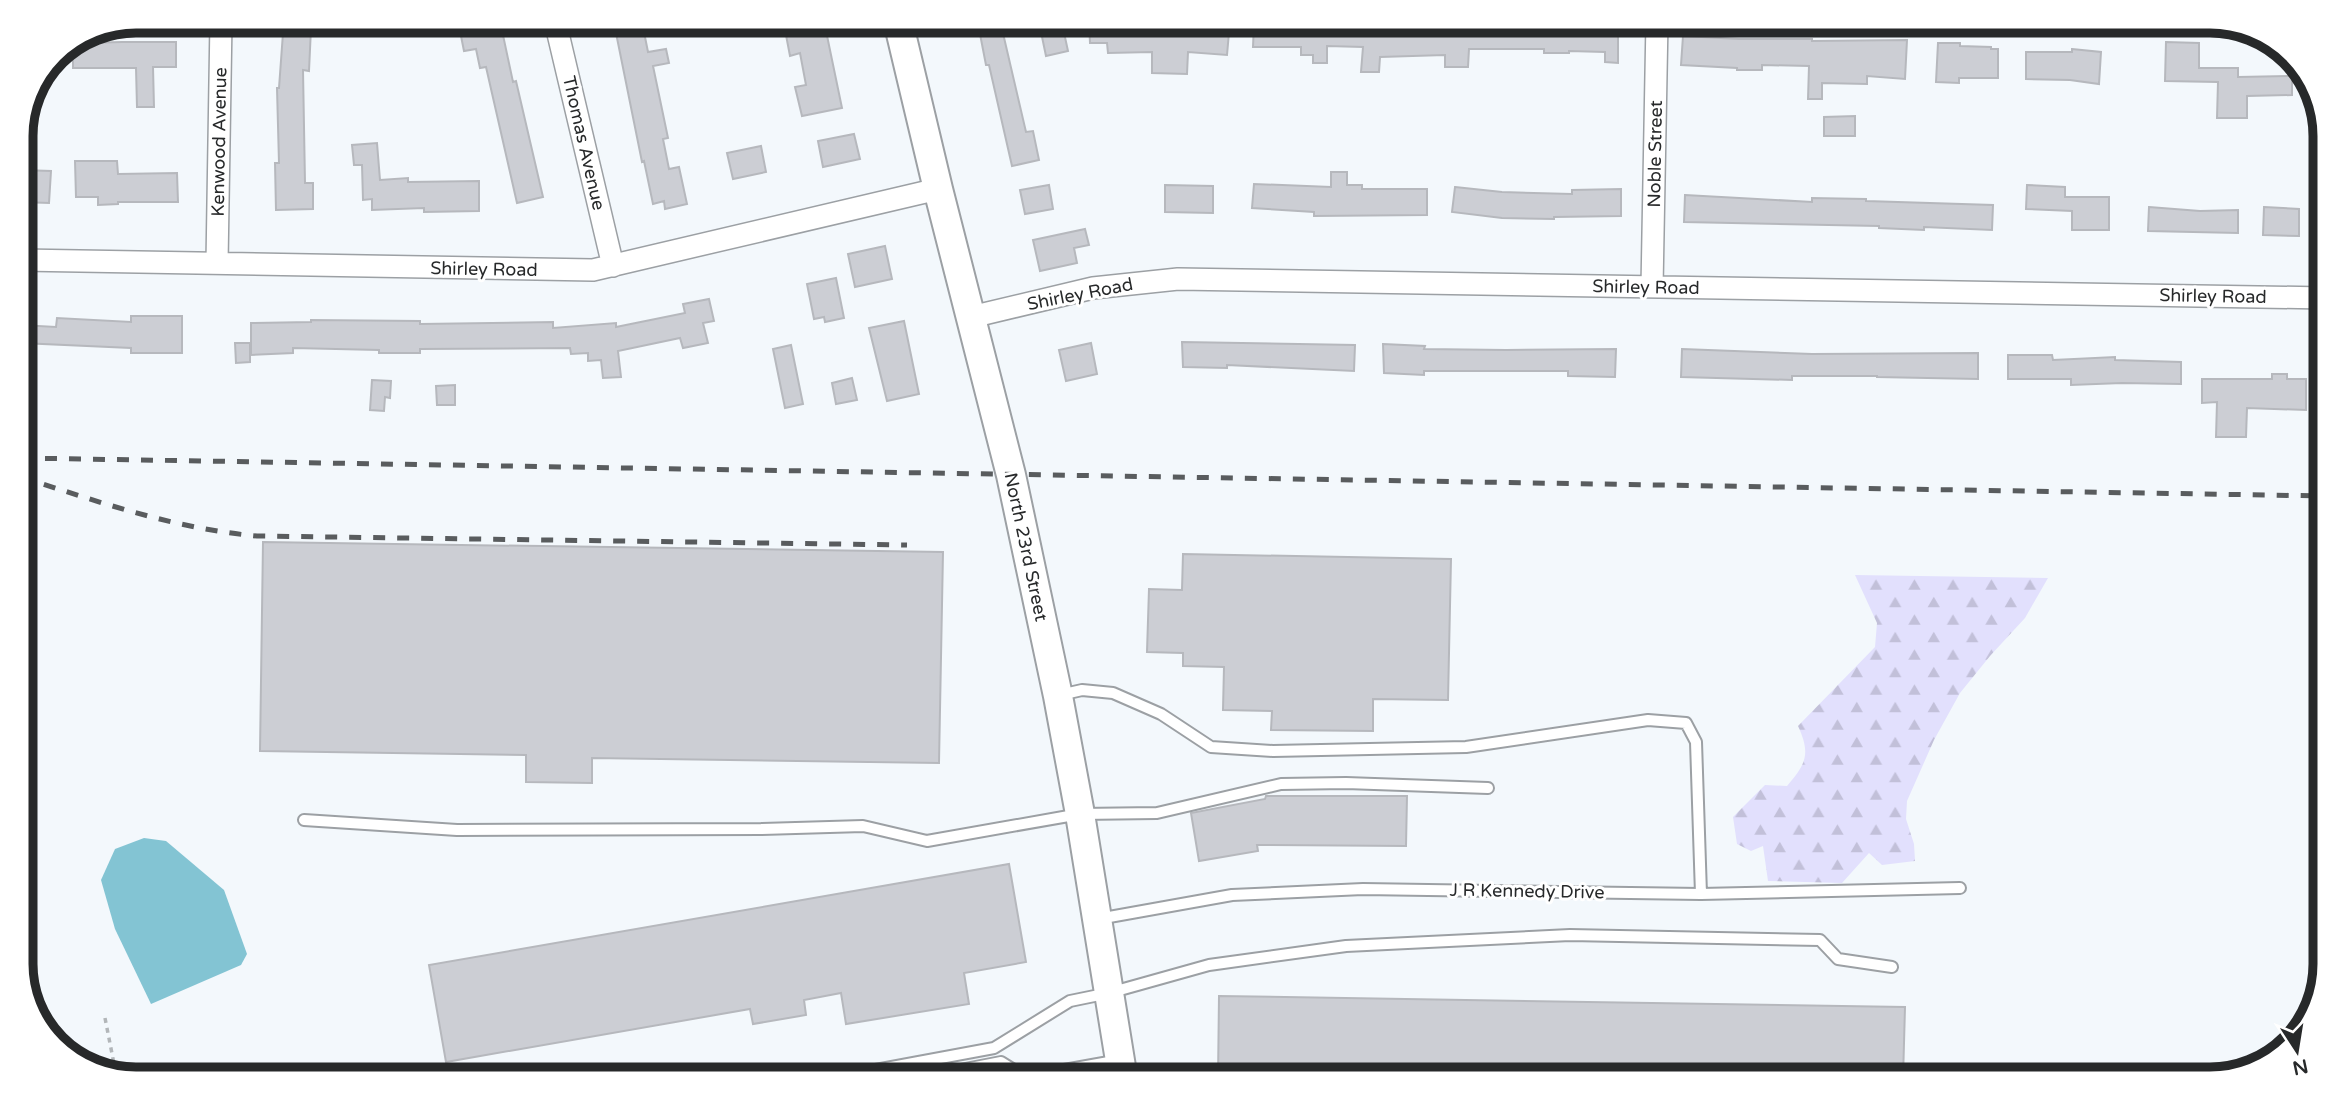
<svg xmlns="http://www.w3.org/2000/svg" width="2346" height="1100" viewBox="0 0 2346 1100" font-family="'Varela Round',sans-serif">
<defs>
<pattern id="forest-firs" width="22" height="20" patternUnits="userSpaceOnUse" patternTransform="scale(1.75)"><rect width="22" height="20" fill="#e2e0fd"/><path d="M5 1l3.5 6h-7zM16 11l3.5 6h-7z" fill="#c2c0d9"/></pattern>
</defs>
<rect width="100%" height="100%" fill="#f3f8fc"/>
<path fill="url(#forest-firs)" d="M1855,575L2048,578L2025,618L1990,656L1960,693L1934,740L1907,801L1906,819L1914,844L1915,861L1882,865L1869,853L1842,883L1768,881L1763,846L1751,851L1737,844L1733,817L1765,785L1787,786C1806,764 1811,754 1798,726L1875,647L1877,623Z"/>
<path fill="#83c4d3" d="M144,838L166,841L224,890L247,954L241,965L151,1004L115,929L101,880L115,849Z"/>
<path fill="#ccced4" stroke="#b6b8bd" stroke-width="2" d="M470,21H500L513,82L516,81L543,197L517,203L486,67L480,68L476,49L464,51L460,31L471,29Z
M1089,21L1206,24V21H1230L1227,55L1188,52L1187,74L1152,73V52L1108,53L1107,43H1090Z
M1606,21H1618V63L1605,62V52L1569,51V53H1544V49H1469L1468,67H1445V55L1380,57L1379,72H1361L1363,47L1327,46V63H1313V55H1301V47H1253L1254,23L1345,22L1381,24L1380,28L1446,25L1568,28H1606Z
M825,26L842,108L802,116L795,87L806,85L800,53L790,56L786,35Z
M290,27L311,28L309,71L303,70L305,183H313V209L276,210L275,163H279L277,88H279L283,33H289Z
M643,27L648,52L666,49L669,63L653,66L668,138L663,139L669,169L679,167L687,204L665,209L664,201L653,204L644,161L642,162L616,33Z
M1063,28L1068,51L1046,56L1041,32Z
M1002,29L1026,132L1033,131L1039,160L1012,166L989,65H986L980,34Z
M1683,36L1739,39H1812V41L1907,40L1905,79L1867,76V84L1822,83V99H1808L1809,66L1762,65V70H1737V68L1681,65Z
M122,42H176V67H153L154,107H137L136,68H73V47L84,43Z
M2166,42L2199,43V68H2238V77L2292,76V95L2247,96V118H2217L2218,82L2165,81Z
M1938,43H1960V46L1991,47V49H1998V78H1959V83L1936,82Z
M2072,49L2101,52L2099,84L2070,80L2026,79V52H2072Z
M1855,116V136H1824V117Z
M854,134L860,159L823,167L818,141Z
M377,143L380,180L408,178V182L479,181V211L424,212V208L372,210V199L363,200L362,165H354L352,145Z
M761,146L766,172L733,179L727,153Z
M75,161H117L118,174L177,173L178,202H118V204L98,205V197H76Z
M21,170L51,171L49,203L21,202Z
M1331,172H1347V185H1362V189H1427V215L1314,216V212L1252,208L1254,184L1331,187Z
M1049,185L1053,209L1025,214L1020,190Z
M1165,185L1213,186V213L1165,212Z
M2027,185L2065,187V197H2109V230H2072V211L2026,209Z
M1455,187L1502,192L1572,194V190L1621,189V216L1554,217V219L1502,218L1452,212Z
M1685,195L1812,202V198L1866,199V201L1993,205L1992,230L1924,227V230L1879,228V226L1684,222Z
M2149,207L2200,211L2238,210V233L2148,231Z
M2264,207L2299,209V236L2263,235Z
M1085,229L1089,245L1074,248L1077,263L1040,271L1033,240Z
M885,246L892,279L855,287L848,254Z
M836,278L844,318L825,322L824,317L814,319L807,284Z
M709,299L714,321L703,323L708,343L683,348L680,338L618,351L621,377L603,378L601,360L588,361V353L571,354L570,348L420,349V353H379V350L293,348V353L251,355V323L311,322V320L420,321V324L553,322V328L616,323V327L685,313L683,304Z
M131,316H182V353H131V348L21,343V325L56,327L57,318L131,322Z
M904,321L919,394L887,401L869,328Z
M1182,342L1355,345L1354,371L1227,365V368L1183,367Z
M235,343H250V362L236,363Z
M1091,343L1097,374L1066,381L1059,350Z
M1383,344L1425,346L1424,349L1506,350L1616,349L1615,377L1568,376V371H1424V375L1384,373Z
M791,345L803,404L785,408L773,349Z
M1682,349L1812,354L1978,353V379L1877,377V376H1792V380L1681,377Z
M2008,355H2052L2053,360L2115,357V360L2181,362V384L2122,383L2071,385V379H2008Z
M2272,374H2287V379H2306V410L2247,408L2246,437H2216L2217,402L2202,403V379H2272Z
M852,378L857,400L836,404L832,383Z
M372,380L391,381L390,398L385,397L384,411L370,410Z
M455,385V405H437L436,386Z
M263,542L943,552L939,763L592,758V783L526,782V755L260,751Z
M1183,554L1451,559L1448,700L1373,699V731L1271,730L1272,711L1223,710L1224,667L1183,666V653L1147,652L1149,589L1182,590Z
M1266,796H1407L1406,846L1257,845L1258,851L1199,861L1191,813L1265,799Z
M1009,864L1026,962L964,973L969,1004L846,1024L841,993L804,1000L806,1015L753,1024L750,1009L446,1062L429,965Z
M1219,996L1905,1007L1903,1079H1218Z"/>
<g fill="none" stroke-linecap="round" stroke-linejoin="round">
<defs>
<path id="lane" d="M1060,695L1082,690L1113,693L1161,714L1211,747L1273,751L1466,747L1648,720L1686,723L1696,742L1701,894
M304,820L457,830L761,829L863,826L927,841L1080,814L1157,813L1281,784L1346,783L1488,788
M1098,919L1232,895L1363,889L1701,894L1960,888
M827,1079L994,1048L1070,1001L1109,993L1209,965L1346,946L1570,935L1820,940L1838,959L1892,967
M914,1079L1001,1062L1025,1077
M1026,1079L1025,1077L1120,1060"/>
<path id="street" d="M555,21L613,266
M21,260L593,270L938,189
M217,263L221,21
M1652,287L1657,21
M971,317L1093,288L1178,279L2325,298"/>
<path id="secondary" d="M898,21L938,189L1011,475L1058,696L1080,814L1123,1079"/>
</defs>
<use href="#lane" stroke="#9ca0a4" stroke-width="14"/>
<use href="#street" stroke="#9ca0a4" stroke-width="24"/>
<use href="#secondary" stroke="#9ca0a4" stroke-width="32"/>
<path stroke="#b2b6b9" stroke-width="3.5" stroke-dasharray="5 5" stroke-linecap="butt" d="M105,1018L116,1074"/>
<use href="#lane" stroke="#fff" stroke-width="10"/>
<use href="#street" stroke="#fff" stroke-width="21"/>
<use href="#secondary" stroke="#fff" stroke-width="28"/>
<path stroke="#595c5e" stroke-width="5" stroke-dasharray="12 12" stroke-linecap="butt" d="M21,458L2325,496
M21,477C99,502 176,529 257,536L907,545"/>
</g>
<g text-anchor="middle" dominant-baseline="central" stroke-width="6" stroke-linejoin="round" paint-order="stroke">
<g font-size="18" fill="#27292a" stroke="#fff">
<text transform="translate(219 142) rotate(-89)">Kenwood Avenue</text>
<text transform="translate(584 143) rotate(77)">Thomas Avenue</text>
<text transform="translate(1655 154) rotate(-89)">Noble Street</text>
<text transform="translate(484 269) rotate(1)">Shirley Road</text>
<text transform="translate(1646 287) rotate(1)">Shirley Road</text>
<text transform="translate(1080 294) rotate(-11)">Shirley Road</text>
<text transform="translate(2213 296) rotate(1)">Shirley Road</text>
<text transform="translate(1026 547) rotate(78)">North 23rd Street</text>
<text transform="translate(1527 891) rotate(1)">J R Kennedy Drive</text>
</g>
</g>
<path d="M0 0H2346V1100H0ZM136 33H2210A103 103 0 0 1 2313 136V964A103 103 0 0 1 2210 1067H136A103 103 0 0 1 33 964V136A103 103 0 0 1 136 33Z" fill="#fff" fill-rule="evenodd"/>
<path fill="none" stroke="#27292a" stroke-width="9" d="M136 33H2210A103 103 0 0 1 2313 136V964A103 103 0 0 1 2210 1067H136A103 103 0 0 1 33 964V136A103 103 0 0 1 136 33Z"/>
<g transform="translate(2297 1051) rotate(168)" stroke="#ffffff" stroke-width="5" paint-order="stroke">
<path d="M0-5L12 26L0 18L-12 26Z" fill="#27292a"/>
<text y="-10" font-size="19" font-weight="bold" text-anchor="middle" fill="#27292a">N</text>
</g>
</svg>
